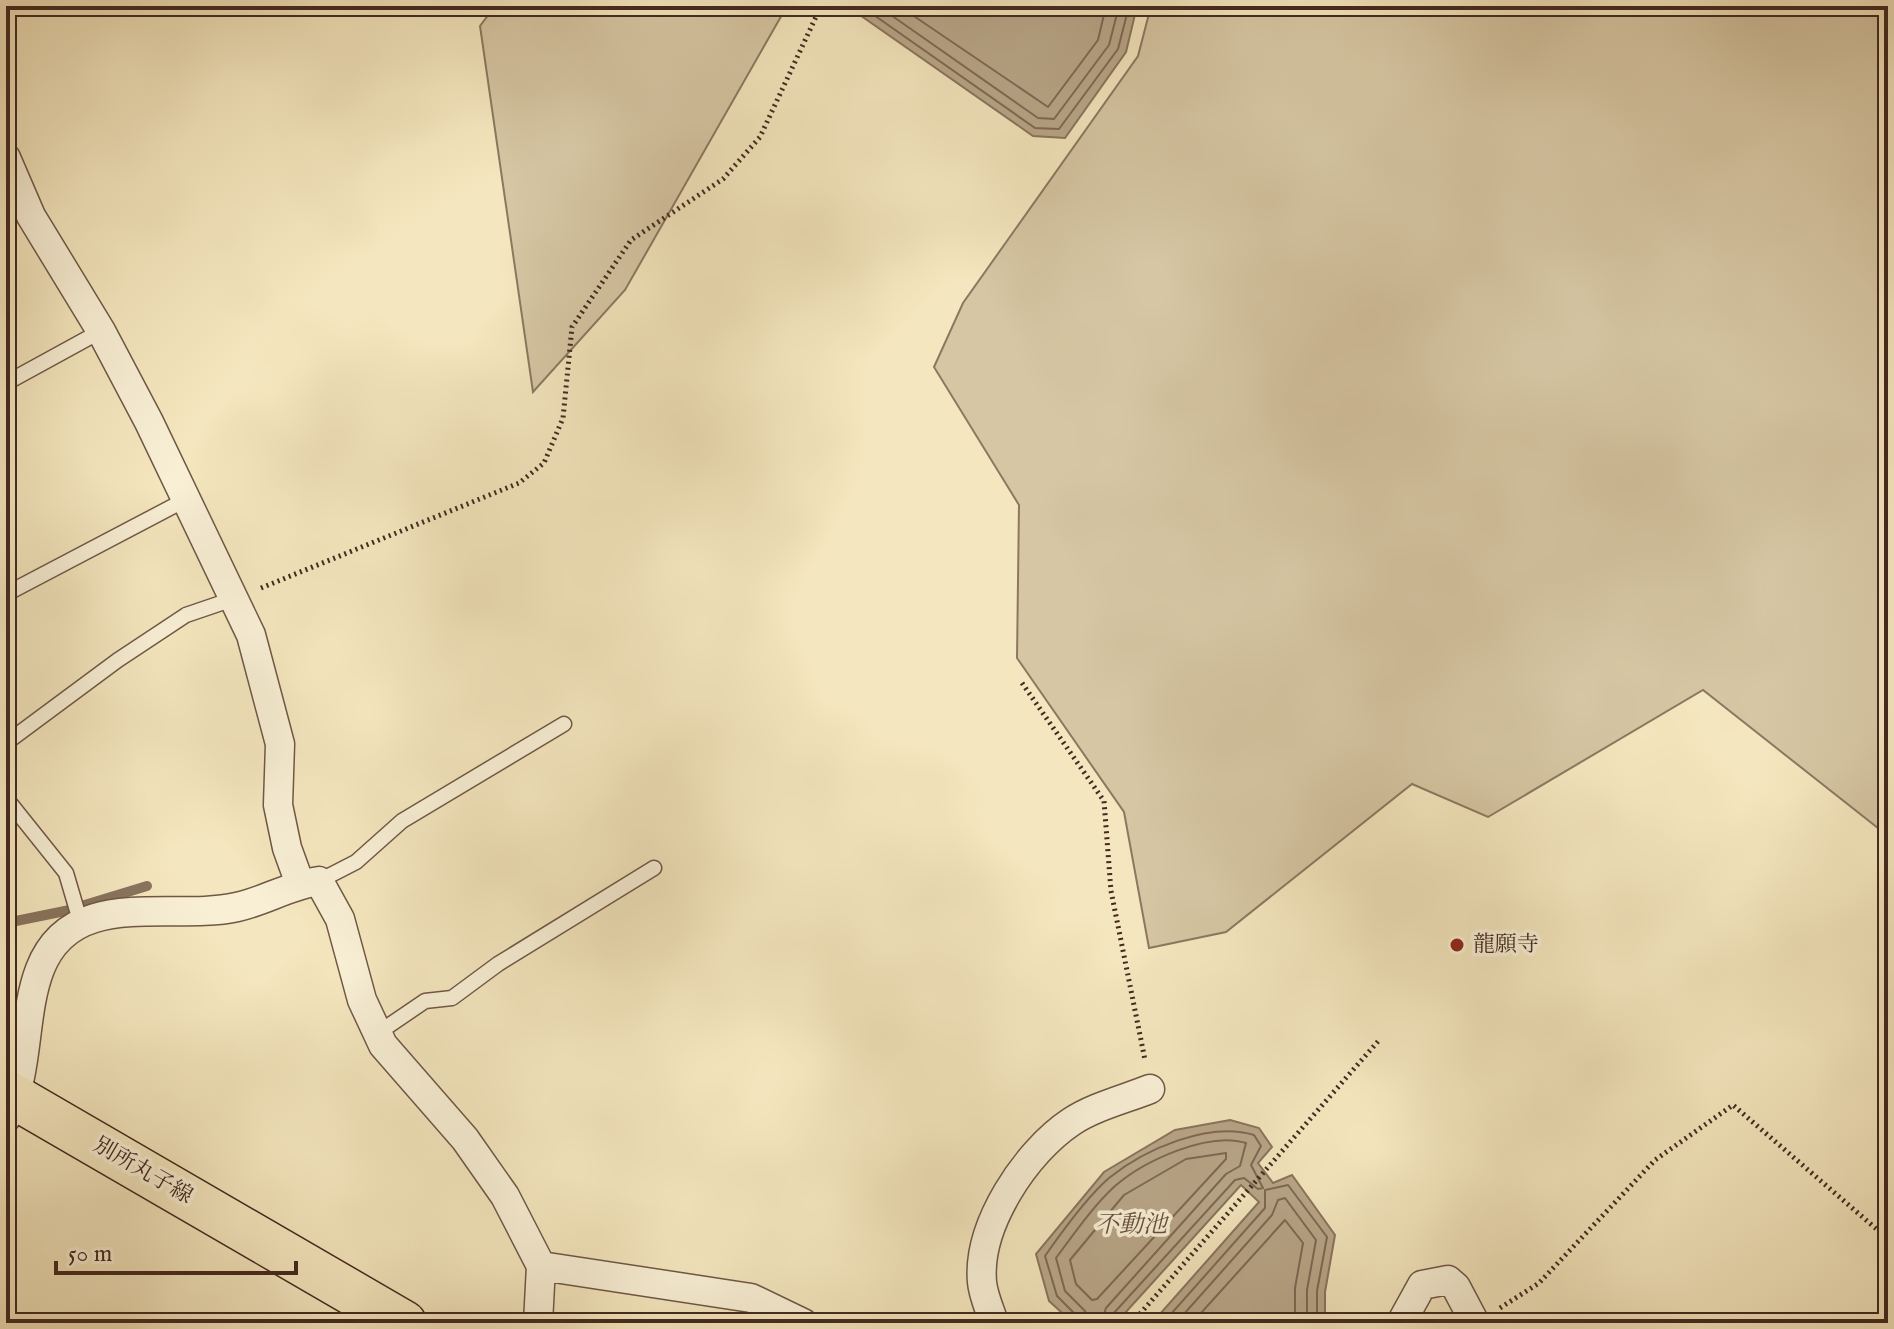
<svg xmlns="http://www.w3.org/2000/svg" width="1894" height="1329" viewBox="0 0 1894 1329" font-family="'IM FELL English','Noto Serif JP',serif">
<rect width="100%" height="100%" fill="#f4e6be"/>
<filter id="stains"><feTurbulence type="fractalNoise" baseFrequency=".0025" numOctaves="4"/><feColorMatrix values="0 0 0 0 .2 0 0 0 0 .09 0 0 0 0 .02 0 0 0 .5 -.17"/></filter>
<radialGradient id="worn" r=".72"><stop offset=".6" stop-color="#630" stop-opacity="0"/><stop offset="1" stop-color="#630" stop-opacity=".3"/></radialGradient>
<path fill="#d6c6a3" stroke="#8c7861" stroke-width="2" d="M495,6H787L625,290L533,392L480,26Z
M1151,6H1888V836L1703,690L1488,817L1412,784L1226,932L1149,948L1124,812L1017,658L1019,505L934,367L963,303L1138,56Z"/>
<path fill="#b8a688" stroke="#89745e" stroke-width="2" d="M847,6H1137L1126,52L1065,138L1033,136Z
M1230,1120L1259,1128L1272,1147L1258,1163L1273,1183L1292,1175L1335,1235L1325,1292V1323H1152L1259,1202L1241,1185L1116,1323H1073L1049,1301L1036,1254L1104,1172L1175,1130Z"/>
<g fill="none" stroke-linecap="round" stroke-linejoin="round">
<path stroke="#7e6854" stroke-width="2" d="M861,6L1035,128L1059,129L1118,49L1129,6
M878,6L1038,118L1054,119L1109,45L1119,6
M899,6L1048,107L1098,40L1106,6
M1226,1153V1159L1097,1299L1092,1300L1076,1284L1070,1260L1124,1195L1186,1159Z
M1077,1323L1076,1315L1057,1296L1045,1256C1061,1233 1088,1196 1109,1178C1145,1149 1209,1121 1254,1135L1261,1146L1251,1165L1263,1188L1258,1189L1244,1178L1235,1180L1113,1314L1111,1323
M1088,1323L1085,1311L1065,1291L1056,1258C1073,1235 1094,1205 1115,1186C1144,1161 1208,1131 1246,1143L1240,1166L1226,1174L1106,1308L1101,1323
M1163,1323L1265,1208V1190L1288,1185L1327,1237L1317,1291V1323
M1176,1323L1272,1215L1278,1200L1285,1198L1316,1240L1307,1290V1323
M1192,1323L1285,1220L1303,1243L1295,1288V1323"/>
<path stroke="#89745e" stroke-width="10" d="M6,923L65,911L147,886"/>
<defs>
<path id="service" d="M6,383L101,331
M6,594L185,500
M6,743L118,660L186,615L233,599
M6,798L66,873L81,924
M319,881L356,862L402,821L564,724
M378,1033L425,1001L452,998L498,964L654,868"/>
<path id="minor" d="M6,158L31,216L101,331L149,422L251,635L280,744L278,805L287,848L300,884
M6,1118C30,1072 22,1016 40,969C72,886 170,922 237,907C265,901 290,885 319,881L340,919L362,1000L383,1045L465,1139L505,1196L541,1266L538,1323
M541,1266L751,1298L803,1323
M994,1323C990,1310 983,1295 982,1282C977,1225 1026,1152 1071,1122C1093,1107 1125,1099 1150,1089
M1401,1323L1422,1285L1448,1280L1456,1287L1475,1323"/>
<path id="primary" d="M6,1092L404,1323"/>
</defs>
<use href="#service" stroke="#6f5847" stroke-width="17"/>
<use href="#minor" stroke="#6f5847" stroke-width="31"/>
<use href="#primary" stroke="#43291f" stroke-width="47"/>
<path stroke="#43291f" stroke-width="5" stroke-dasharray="2 4" stroke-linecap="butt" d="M261,588L519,483L544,463L563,418L572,327L631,240L723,179L760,137L821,6
M1022,683L1104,801L1111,891L1145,1060
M1500,1308L1539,1283L1655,1160L1733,1105L1888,1239
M1132,1323L1380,1039
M1881,1323L1888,1319"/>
<use href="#service" stroke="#f8efd5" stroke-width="14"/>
<use href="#minor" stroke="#f8efd5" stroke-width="28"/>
<use href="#primary" stroke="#f4e6be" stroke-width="44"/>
</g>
<circle fill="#8f2418" stroke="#f8efd5" stroke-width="3" cx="1457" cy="945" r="8"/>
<g text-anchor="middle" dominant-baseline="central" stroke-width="7" stroke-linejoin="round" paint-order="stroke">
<g font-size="22" fill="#43291f" stroke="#f8efd5" text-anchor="start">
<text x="1473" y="945">龍願寺</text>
</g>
<g font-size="22" fill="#43291f" stroke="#f8efd5">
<text transform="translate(143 1171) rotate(30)">別所丸子線</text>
</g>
<g font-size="24" font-style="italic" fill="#664e3e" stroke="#f8efd5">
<text x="1131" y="1225">不動池</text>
</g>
</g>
<rect width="1894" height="1329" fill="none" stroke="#f4e6be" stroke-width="32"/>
<rect x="8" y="8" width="1878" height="1313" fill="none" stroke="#43291f" stroke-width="4"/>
<rect x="16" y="16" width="1862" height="1297" fill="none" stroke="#43291f" stroke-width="2"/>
<path d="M56 1261v12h240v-12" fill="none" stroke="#43291f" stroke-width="4"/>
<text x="68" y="1261" font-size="24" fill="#43291f" stroke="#f8efd5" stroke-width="6" paint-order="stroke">50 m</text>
<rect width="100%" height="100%" filter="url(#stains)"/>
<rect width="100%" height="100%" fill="url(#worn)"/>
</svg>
